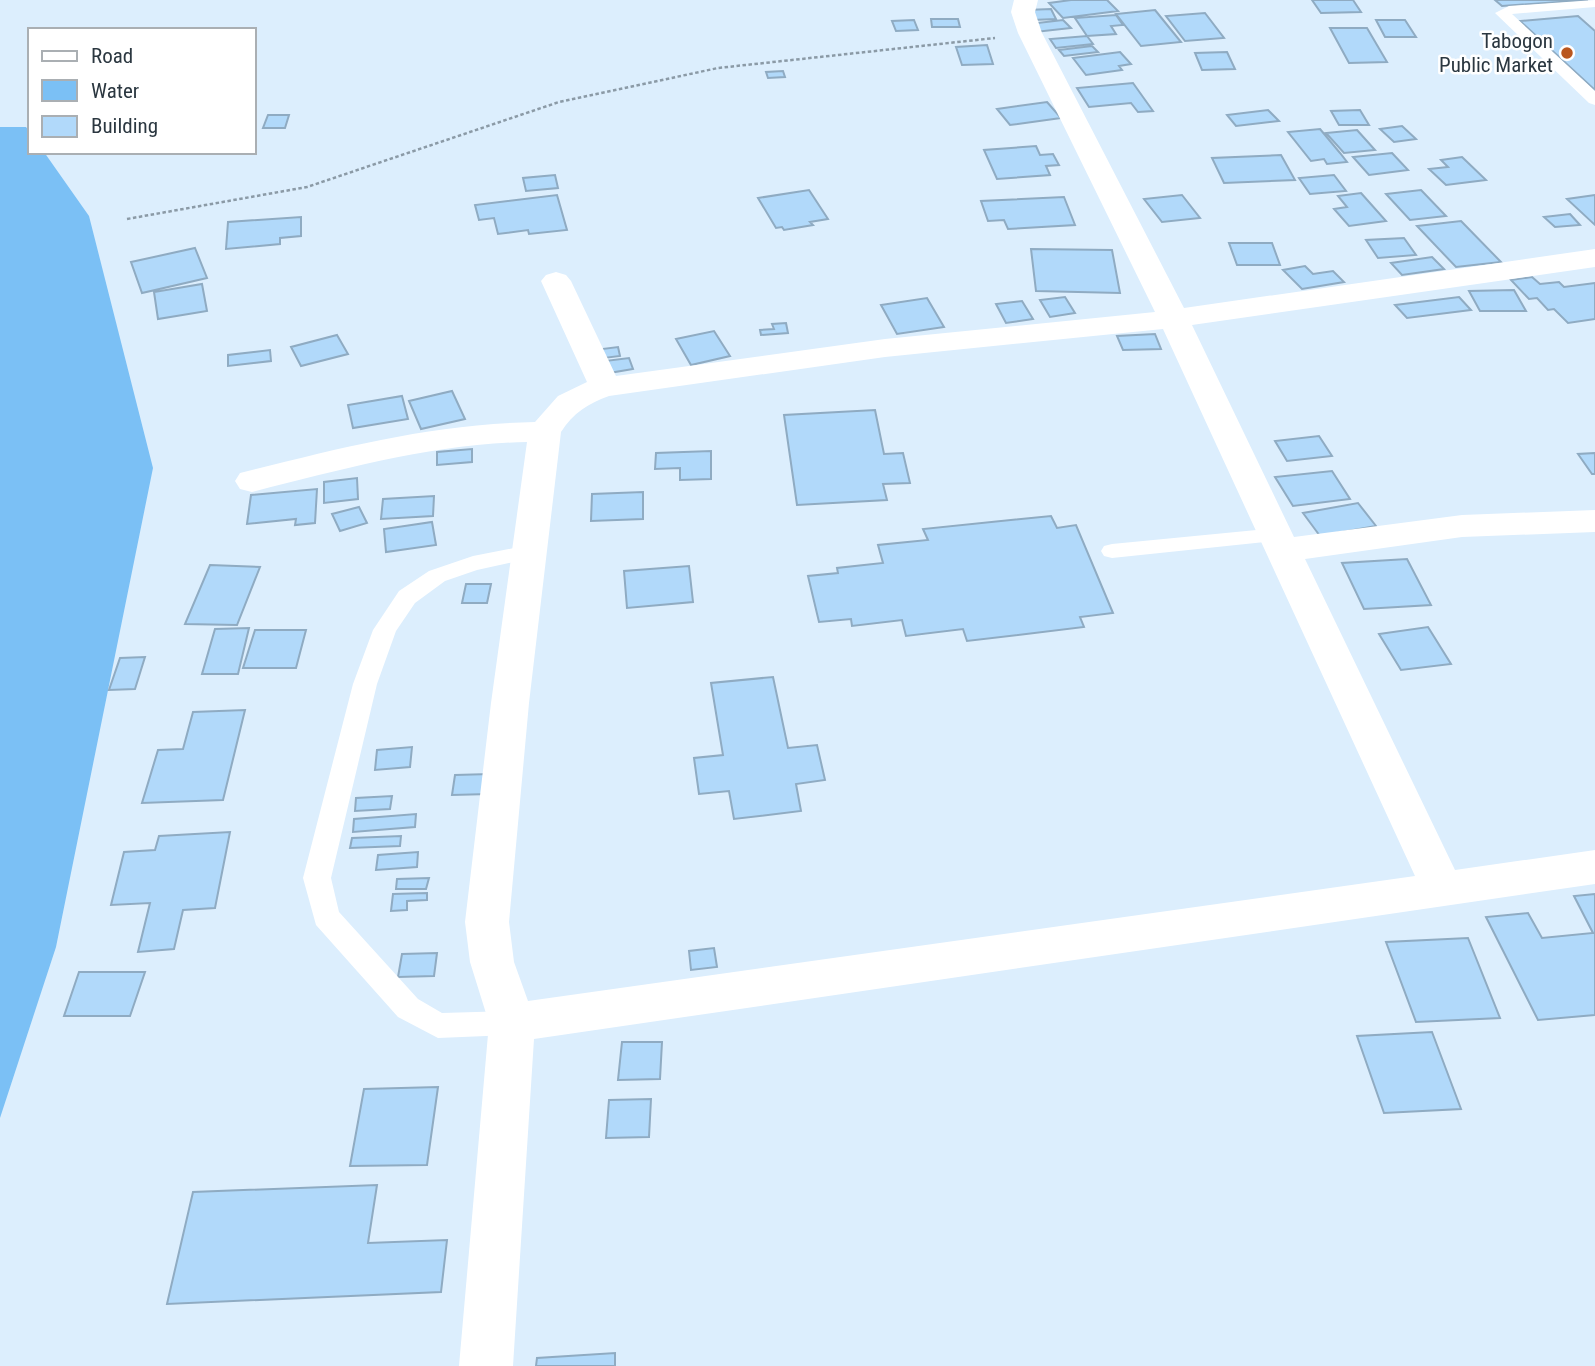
<svg xmlns="http://www.w3.org/2000/svg" width="1595" height="1366" viewBox="0 0 1595 1366" font-family="'Roboto Condensed',sans-serif">
<rect width="100%" height="100%" fill="#dceefd"/>
<path fill="#7bc0f5" d="M0,127H26L30,132V152H44L89,216L153,468L56,947L0,1118Z"/>
<path fill="#b1d9fa" stroke="#8fabc2" stroke-width="2" d="M1071,0H1107L1118,11L1063,18L1049,3Z
M1312,0H1353L1361,12L1321,13Z
M1495,0H1588L1502,6Z
M1051,9L1056,19L1032,20L1027,10Z
M1155,10L1181,42L1141,46L1116,14Z
M1205,13L1224,38L1185,41L1166,16Z
M1116,15L1123,25L1111,26L1116,34L1087,36L1075,18Z
M1578,16L1595,31V90L1520,21Z
M931,19H958L960,27H932Z
M914,20L918,30L896,31L892,21Z
M1063,20L1071,28L1035,32L1029,24Z
M1376,20H1405L1416,37H1385Z
M1330,28H1367L1387,62L1349,63Z
M1087,36L1093,44L1056,48L1050,39Z
M987,45L993,64L962,65L956,47Z
M1092,46L1098,52L1064,56L1059,50Z
M1120,52L1131,64L1119,66L1122,70L1086,75L1073,58Z
M1227,52L1235,69L1202,70L1195,53Z
M783,71L785,77L768,78L766,72Z
M1133,83L1153,111L1138,112L1131,103L1089,107L1077,88Z
M1047,102L1061,118L1010,125L997,109Z
M1268,110L1279,121L1236,126L1227,115Z
M1360,110L1369,125H1339L1331,111Z
M268,115H289L285,128H263Z
M1402,126L1416,139L1394,142L1380,129Z
M1320,129L1340,153L1347,162L1327,164L1324,159L1311,161L1288,132Z
M1357,130L1375,150L1344,153L1326,133Z
M1036,146L1040,155L1053,154L1059,165L1046,166L1050,175L997,179L984,150Z
M1392,153L1408,170L1369,175L1353,157Z
M1281,155L1295,180L1224,183L1212,158Z
M1462,157L1486,180L1446,185L1429,169L1448,167L1441,160Z
M555,175L558,188L526,191L523,178Z
M1334,175L1346,191L1310,194L1299,178Z
M809,190L828,219L810,222L813,225L784,230L782,227L776,228L758,198Z
M1421,190L1446,216L1410,220L1386,194Z
M1361,193L1386,221L1349,226L1334,209L1347,207L1338,196Z
M557,195L567,230L529,234L528,230L498,234L494,218L479,220L475,205Z
M1182,195L1200,218L1162,222L1144,199Z
M1595,195V225L1567,199Z
M1064,197L1075,225L1008,229L1004,220L988,221L981,201Z
M1570,214L1580,225L1555,227L1544,217Z
M301,217V236L280,238V244L226,249L228,222Z
M1461,221L1501,262L1456,267L1417,226Z
M1404,238L1416,255L1378,258L1366,240Z
M1229,243H1272L1280,265H1237Z
M195,248L207,278L142,293L131,262Z
M1031,249L1112,250L1120,293L1036,291Z
M1432,257L1444,269L1402,275L1391,263Z
M1305,266L1313,274L1333,271L1344,282L1302,289L1283,270Z
M1532,277L1540,284L1559,282L1564,287L1595,283V319L1568,323L1554,309L1548,310L1537,298L1529,299L1511,280Z
M202,284L207,311L158,319L154,292Z
M1514,290L1526,311H1480L1469,291Z
M1065,297L1075,313L1050,317L1040,300Z
M1459,297L1471,310L1407,318L1395,305Z
M927,298L944,327L897,334L881,305Z
M1022,301L1033,319L1006,323L996,304Z
M786,323L788,333L761,335L760,330L774,329L772,324Z
M714,331L730,356L691,365L676,339Z
M1155,334L1161,349L1123,350L1117,336Z
M337,335L348,354L301,366L291,347Z
M618,347L620,356L604,358L602,349Z
M270,350L271,361L228,366V355Z
M629,358L633,369L609,373L605,361Z
M452,391L465,419L421,429L409,401Z
M402,396L408,419L353,428L348,405Z
M875,410L884,454L903,453L910,483L883,484L887,500L797,505L784,415Z
M1319,436L1332,456L1287,461L1275,441Z
M472,449V462L437,465V452Z
M711,451V479L680,480V468L655,469L656,453Z
M1595,453V474H1592L1578,454Z
M1332,471L1350,499L1293,506L1275,477Z
M357,478L358,499L324,503V482Z
M317,489L315,523L295,525L296,519L247,524L251,495Z
M643,492V519L591,521L592,494Z
M434,496L433,516L381,519L383,499Z
M1358,503L1376,526L1320,536L1303,513Z
M359,507L367,523L340,531L332,514Z
M1051,516L1057,528L1076,525L1113,613L1080,617L1084,627L967,641L963,629L906,636L902,620L852,626L851,619L819,622L808,576L838,573L837,568L883,563L878,545L928,540L923,529Z
M432,522L436,545L386,552L384,529Z
M1407,559L1431,605L1364,609L1342,563Z
M210,565L260,567L237,625L185,624Z
M689,566L693,602L627,608L624,571Z
M466,584H491L487,603H462Z
M1428,627L1451,664L1401,670L1379,634Z
M249,628L238,674H202L215,629Z
M255,630H306L296,668H243Z
M145,657L135,689L109,690L120,658Z
M773,677L788,748L817,745L825,780L796,784L801,811L734,819L729,791L699,794L694,758L723,755L711,683Z
M245,710L223,800L142,803L158,750L183,749L193,712Z
M412,747L410,767L375,770L377,750Z
M490,774L489,794L452,795L455,775Z
M392,796L390,809L355,811L356,798Z
M416,814L415,827L353,832L354,819Z
M230,832L215,908L183,910L174,949L138,952L150,903L111,905L124,852L155,850L159,836Z
M401,836L400,846L350,848L352,838Z
M418,852L417,867L376,870L378,855Z
M429,878L426,889H396L397,879Z
M427,893V900L407,901V910L391,911L393,894Z
M1595,894V1015L1538,1020L1486,917L1528,913L1542,938L1593,933L1574,896Z
M1468,938L1500,1018L1416,1022L1386,942Z
M714,948L717,967L691,970L689,951Z
M437,953L434,976L398,977L402,954Z
M79,972H145L130,1016H64Z
M1432,1032L1461,1109L1384,1113L1357,1036Z
M622,1042H662L660,1079L618,1080Z
M438,1087L427,1165L350,1166L364,1089Z
M651,1099L649,1137L606,1138L609,1100Z
M377,1185L368,1243L447,1240L441,1292L167,1304L193,1192Z
M615,1353V1366H536L537,1358Z"/>
<g fill="none" stroke-linecap="round" stroke-linejoin="round">
<path stroke="#8b9aa6" stroke-width="2.5" stroke-dasharray="3.5 2.5" stroke-linecap="butt" d="M127,219L307,187L559,102L718,68L995,38"/>
<path fill="#fff" fill-rule="evenodd" d="M1595,0V7L1512,14L1595,91V105L1589,103L1495,13L1509,6Z
M1277,528L1285,530L1288,535L1285,540L1112,558L1104,556L1101,551L1104,546L1112,544Z
M529,545L537,547L540,552L537,557L477,570L445,581L415,603L396,631L377,684L331,878L339,912L418,999L442,1013L512,1011L522,1014L527,1023L522,1032L512,1035L438,1038L398,1017L316,925L303,878L353,684L373,630L399,591L429,571L473,556Z"/>
<path fill="#fff" fill-rule="evenodd" d="M1014,0H1038L1035,12L1042,33L1184,308L1595,249V267L1192,325L1294,537L1462,515L1595,510V532L1462,537L1305,559L1455,870L1595,850V884L534,1039L513,1366H459L489,1023L470,962L465,922L491,703L527,442C432,444 344,469 252,492L240,489L235,481L240,473C340,448 431,424 535,422L558,396L587,382L541,281L546,275L556,272L566,275L571,281L616,376L885,339L1155,312L1018,33L1011,12ZM1163,329L1415,876L528,1001L514,962L509,922L529,703L561,432C573,413 589,403 609,396L885,357Z"/>
</g>
<circle fill="#b9561e" stroke="#fff" stroke-width="2.5" cx="1567" cy="53" r="7"/>
<g text-anchor="middle" dominant-baseline="central" stroke-width="5" stroke-linejoin="round" paint-order="stroke">
<g font-size="21" fill="#2b3740" stroke="#fff" text-anchor="end">
<text x="1553" y="41">Tabogon<tspan x="1553" dy="24">Public Market</tspan></text>
</g>
</g>
<rect x="28" y="28" width="228" height="126" fill="#ffffff" stroke="#aaafb3" stroke-width="2"/>
<rect x="42" y="51" width="35" height="10" fill="#ffffff" stroke="#aaafb3" stroke-width="2"/>
<text x="91" y="63" font-size="21" fill="#2b3740">Road</text>
<rect x="42" y="80" width="35" height="21" fill="#7bc0f5" stroke="#aaafb3" stroke-width="2"/>
<text x="91" y="98" font-size="21" fill="#2b3740">Water</text>
<rect x="42" y="116" width="35" height="21" fill="#b1d9fa" stroke="#aaafb3" stroke-width="2"/>
<text x="91" y="133" font-size="21" fill="#2b3740">Building</text>
</svg>
